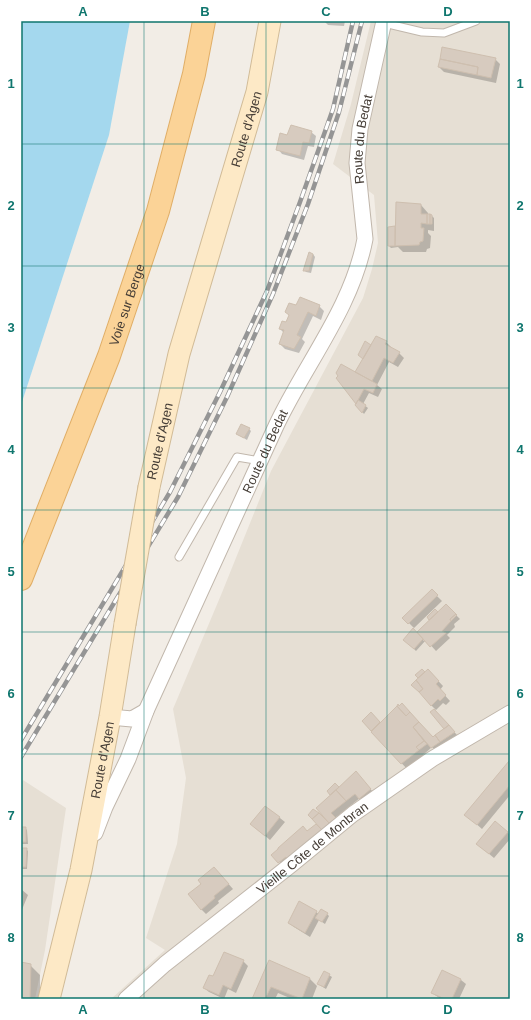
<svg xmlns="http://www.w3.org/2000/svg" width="531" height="1020" viewBox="0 0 531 1020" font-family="Arial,sans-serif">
<rect width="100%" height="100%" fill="#f2ede6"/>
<path fill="#e6dfd4" d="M371,21H510V999H111L165,950L146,938L177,844L186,778L173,709L221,595L271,471L363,298L372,269L378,243L374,195L333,164L351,104Z
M23,780L66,808L45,950L35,999H21V783Z"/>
<path fill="#a4d8ee" d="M21,21H130L109,135L21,405Z"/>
<path fill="#0003" d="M324,21H345L344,26L328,25Z
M495,59L500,64L496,83L444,72L439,67Z
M311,132L316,136L314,147L308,146L304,160L282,154L278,149L288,136Z
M421,205L428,213V215H431L434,218V231L428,230V233L431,236L430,248L427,249L426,252H403L398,247L391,248L389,246L395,227L396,229Z
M313,254L315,257L311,273L306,272L304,270Z
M297,306H319L324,311L321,320L313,316L302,339L305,342L299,353L285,349L280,344L284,333L280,329L286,323Z
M377,337L386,342L391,347L390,348L399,353L404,358L398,367L389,362L377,385L382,389L378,397L369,393L363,404L368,408L364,414L357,405L356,373L370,346Z
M249,429L251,431L247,440L237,434Z
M432,591L442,601L414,628L404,618Z
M446,605L460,619L454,624L455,627L447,635L450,638L436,651L426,640L416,651L405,640L413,630L424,641L431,620L428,617L438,613Z
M428,670L443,686L440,690L450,701L446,705L443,703L436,710L431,705L420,678L417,675L425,673Z
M397,707L433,739L445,729L434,710L457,735L434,749L432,747L423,755L426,758L409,771L372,732L373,731L363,721L371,714L380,723Z
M509,762L510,795L482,829L466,815Z
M360,778L375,794L364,803L360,798L335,818L340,823L284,867L273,855L308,832L321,830L322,829L314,810L330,825V823L317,808L331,795L328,791L335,785L339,788Z
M266,807L285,822L270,840L251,824Z
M21,828H25L27,830L28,844H21Z
M507,832L510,835V839L494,858L477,844Z
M21,849H26L28,851L27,869H21Z
M219,873L233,889L218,901L219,903L206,914L201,909Z
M21,889L28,895L21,912Z
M316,912L319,914H327L329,916L325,924L319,920L310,937L294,927L289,923Z
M243,961L248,966L236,993L228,989L224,999L209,992L204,988L213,978Z
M269,962L310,979L317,986L312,999H292L278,993L275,999H253Z
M21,963L30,965L40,975V999H21Z
M443,971L461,980L466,984L459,999H441L432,993Z
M324,972L332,977L326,989L318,984Z"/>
<path fill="#d7cbbf" stroke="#cebfaf" d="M442,47L496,58L491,78L477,75L478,67L440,59Z
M440,59L478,67L477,75L438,67Z
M291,125L312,131L309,143L303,142L300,156L276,150L280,133L287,135Z
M396,202L421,204V214H427V224L421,223V228H424L423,241L420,242L419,245L395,246Z
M427,214H430V224H427Z
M430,214L432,215V224H430Z
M395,226V246H388V227Z
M309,252L313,254L309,271H303Z
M300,297L320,305L316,316L308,312L297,335L301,337L294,349L279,344L284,330L279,329L282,321L286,322L289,315L285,312L289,303L296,305Z
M376,336L387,341L385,344L400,352L393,363L384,358L372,381L355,372Z
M365,341L371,345L363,359L358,355Z
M341,364L377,384L373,393L364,389L356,404L336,378L338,376L336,373Z
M358,400L366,405L362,413L355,405Z
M241,424L250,428L244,438L236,434Z
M432,589L438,595L408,624L402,618Z
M446,604L456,614L450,619L451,621L442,631L446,633L430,647L417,632Z
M435,609L438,612L429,620L427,617Z
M456,614L457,615L451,621L450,619Z
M413,628L423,639L414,649L403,640Z
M422,669L425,672L418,678L415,675Z
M428,669L439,681L436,684L446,695L440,701L438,699L431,706L419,692L423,689L416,680Z
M416,680L423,689L419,692L411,685Z
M402,703L410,712L406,716L397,706L398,704L399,706Z
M397,706L406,716L410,712L419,722L413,727L424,741L416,747L419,750L401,764L371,732Z
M434,709L449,725L444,729L430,712Z
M371,712L380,722L371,731L362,721Z
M419,722L433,737L435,735L440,742L431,748L413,727Z
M449,725L455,732L440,742L435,735Z
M424,741L427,744L419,750L416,747Z
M509,761L510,785L477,825L464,815Z
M356,771L371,789L359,799L355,794L346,801L336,790Z
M335,783L339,787L330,795L327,791Z
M336,790L346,801L331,813L336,818L329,823L316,808Z
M265,806L280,817L265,836L250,824Z
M313,809L319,813L312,819L308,815Z
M319,813L329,823L322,830L312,819Z
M495,821L508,832L489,854L476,844Z
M316,824L322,830L288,859L286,857L278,863L271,855L278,849V848L303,826L307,831Z
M21,827H26V842H21Z
M21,848H27L26,867H21Z
M214,867L229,884L214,896L215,898L201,910L188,894L201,884L198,880Z
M299,901L317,911L305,933L288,923Z
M321,909L328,913L322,922L315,918Z
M224,952L244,960L231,989L223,985L219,995L203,988L209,975L213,976Z
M269,960L310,978L302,999L271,987L265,999H252Z
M21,962L31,964L30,999H21Z
M442,970L461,979L452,999H445L431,993Z
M324,971L330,974L324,987L317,984Z"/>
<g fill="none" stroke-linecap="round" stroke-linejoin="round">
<defs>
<path id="lane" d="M384,23L422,32L444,33L476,21
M179,557L237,457L260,461"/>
<g id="street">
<path d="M110,717L132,719L146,711"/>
<path id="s1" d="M95,833L105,807L128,759L146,711L276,426C305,364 352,308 365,239L357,163L360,129L384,21"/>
<path id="s2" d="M126,999L165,964L292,864L353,814L432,759L510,713"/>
</g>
<g id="secondary">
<path id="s3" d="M149,487L179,354L257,92L270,21"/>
<path id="s4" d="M49,999L81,870L110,717L125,624"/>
</g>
<g id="primary">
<path id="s5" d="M21,579L109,356L158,211L194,74L204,21"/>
</g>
</defs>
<use href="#lane" stroke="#c1b7ac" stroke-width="9"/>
<use href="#street" stroke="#c1b7ac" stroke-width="17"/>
<use href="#secondary" stroke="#d1bb97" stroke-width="23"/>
<use href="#primary" stroke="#e0ae67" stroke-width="24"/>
<use href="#lane" stroke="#fff" stroke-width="7"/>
<use href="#street" stroke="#fff" stroke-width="15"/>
<use href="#secondary" stroke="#fde9c6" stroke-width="21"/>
<use href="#primary" stroke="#fbd397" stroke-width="22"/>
<defs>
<path id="rail" d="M21,740L170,492L220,392L267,291L300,202L333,109L353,21
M21,757L178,497L227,397L273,294L308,204L339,112L362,21"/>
</defs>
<use href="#rail" stroke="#959595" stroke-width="4.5"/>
<use href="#rail" stroke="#fff" stroke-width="3" stroke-dasharray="9" stroke-linecap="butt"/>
<defs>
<path id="secondary-bridge" d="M125,624L149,487"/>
</defs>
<use href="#secondary-bridge" stroke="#d1bb97" stroke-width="23" stroke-linecap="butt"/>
<use href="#secondary-bridge" stroke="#fde9c6" stroke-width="21"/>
</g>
<path fill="none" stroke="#0f766e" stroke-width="1" stroke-opacity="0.55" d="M144,21V999M266,21V999M387,21V999M21,144H510M21,266H510M21,388H510M21,510H510M21,632H510M21,754H510M21,876H510"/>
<g text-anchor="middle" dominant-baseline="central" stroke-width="3" stroke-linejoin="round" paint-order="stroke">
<g font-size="13" fill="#453d36" stroke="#fff">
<text stroke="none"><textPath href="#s3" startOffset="371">Route d'Agen</textPath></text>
<text stroke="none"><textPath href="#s1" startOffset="754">Route du Bedat</textPath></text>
<text stroke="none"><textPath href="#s5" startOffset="294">Voie sur Berge</textPath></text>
<text stroke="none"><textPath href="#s3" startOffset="47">Route d'Agen</textPath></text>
<text stroke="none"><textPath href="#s1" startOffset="418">Route du Bedat</textPath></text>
<text stroke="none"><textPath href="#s4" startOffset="245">Route d'Agen</textPath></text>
<text stroke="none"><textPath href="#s2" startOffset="240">Vieille Côte de Monbran</textPath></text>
</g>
</g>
<rect width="531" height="1020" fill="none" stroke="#ffffff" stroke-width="44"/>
<rect x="22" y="22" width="487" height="976" fill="none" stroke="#0f766e" stroke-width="1.5"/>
<g font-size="13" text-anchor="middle" font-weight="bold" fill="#0f766e">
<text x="83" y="16">A</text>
<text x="205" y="16">B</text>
<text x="326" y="16">C</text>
<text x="448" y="16">D</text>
<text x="11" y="88">1</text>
<text x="520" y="88">1</text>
<text x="11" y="210">2</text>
<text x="520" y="210">2</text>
<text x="11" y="332">3</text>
<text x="520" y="332">3</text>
<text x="11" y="454">4</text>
<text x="520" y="454">4</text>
<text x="11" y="576">5</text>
<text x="520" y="576">5</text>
<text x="11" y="698">6</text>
<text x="520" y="698">6</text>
<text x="11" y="820">7</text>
<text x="520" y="820">7</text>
<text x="11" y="942">8</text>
<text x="520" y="942">8</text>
<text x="83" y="1014">A</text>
<text x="205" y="1014">B</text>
<text x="326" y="1014">C</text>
<text x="448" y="1014">D</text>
</g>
</svg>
